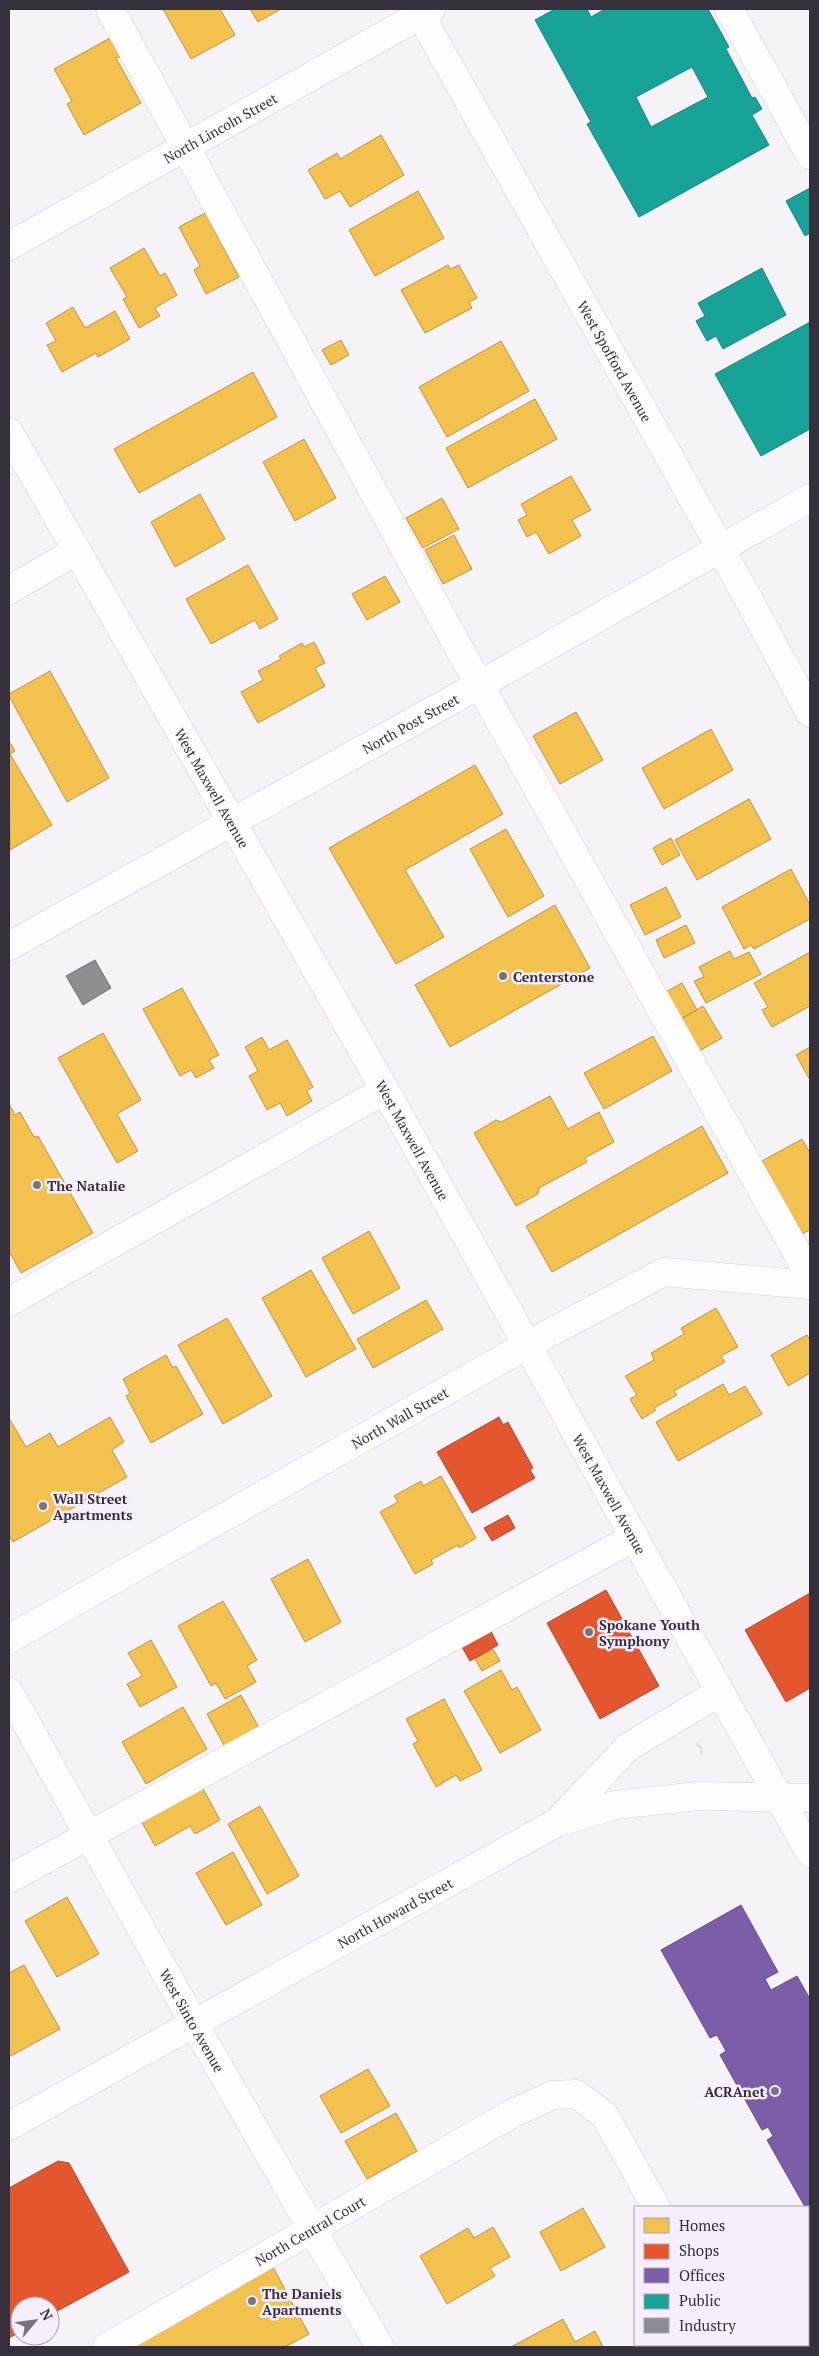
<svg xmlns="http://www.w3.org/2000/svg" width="819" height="2356" viewBox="0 0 819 2356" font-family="'PT Serif',serif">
<rect width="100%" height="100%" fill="#f5f2f8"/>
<path fill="#f2c14e" stroke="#ba9549" d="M163,9H220L235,35L191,59Z
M250,9H281L258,22Z
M110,38L120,57L116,58L141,103L84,135L67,104L72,101L54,69Z
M381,135L404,175L350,207L340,191L325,199L308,170L337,153L340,159Z
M418,191L444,238L375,276L349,230Z
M205,213L239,277L206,294L194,270L200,266L179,227Z
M144,248L160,276L165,273L177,295L155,308L160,316L139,328L123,299L127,297L110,268Z
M448,265L450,269L459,265L477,298L469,302L472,308L425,333L401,290Z
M73,307L85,328L115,311L130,339L98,357L96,353L62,372L47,345L56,341L46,323Z
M341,340L349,355L331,365L322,350Z
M501,341L529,391L447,437L419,387Z
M253,372L277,417L139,493L114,449Z
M535,399L557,439L468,488L446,448Z
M304,439L336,498L295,521L263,462Z
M571,476L591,510L572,520L581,536L549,554L536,532L527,537L518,520L527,515L521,504Z
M200,494L225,539L175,567L151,522Z
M442,498L459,529L423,548L406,518Z
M454,535L472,569L443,584L425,550Z
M248,565L278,619L260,629L255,620L211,644L186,599Z
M385,576L400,602L367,620L352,594Z
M314,642L325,663L315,668L325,686L258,723L241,692L263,680L258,671L281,659L279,656L302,643L304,647Z
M50,671L109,778L67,802L9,696V694Z
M576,712L603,760L560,784L533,736Z
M711,729L733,770L664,809L642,768Z
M9,741L15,751L10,754L52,825L10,850Z
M475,765L503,814L405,870L444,937L396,964L329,848Z
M749,799L771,839L697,880L675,840Z
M506,829L544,896L508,917L470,849Z
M671,838L680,855L662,865L653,848Z
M791,869L810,905V919L754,949L751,945L744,949L722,907Z
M666,887L681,917L645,935L630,905Z
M555,905L590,968L450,1047L415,985Z
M686,925L695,943L664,958L656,940Z
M730,951L734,959L749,952L761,974L706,1003L694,981L704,977L699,967Z
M810,952V1006L772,1027L762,1010L768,1007L754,983Z
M682,983L697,1010L677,1021L662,994Z
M182,988L219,1055L209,1060L214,1068L196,1078L191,1070L180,1076L143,1009Z
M703,1006L722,1038L696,1053L677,1021Z
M103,1033L141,1100L117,1114L138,1151L117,1163L58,1058Z
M653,1036L672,1071L604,1109L584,1073Z
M262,1037L269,1050L287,1040L313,1087L307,1091L312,1101L287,1116L280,1103L267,1110L249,1076L258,1071L245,1047Z
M810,1047V1080L796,1055Z
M550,1096L568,1129L599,1112L614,1142L585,1158L587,1162L539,1188L538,1194L516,1206L474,1133L496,1120L501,1122Z
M9,1104L15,1115L20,1112L34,1137L38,1136L93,1233L21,1273L9,1251Z
M702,1126L728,1173L552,1272L526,1226Z
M802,1139L810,1153V1230L802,1234L762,1161Z
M369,1231L400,1288L353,1314L322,1258Z
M311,1270L356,1349L306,1377L262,1298Z
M426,1300L443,1329L373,1368L357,1339Z
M716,1308L738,1347L721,1356L725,1362L674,1391L677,1395L654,1408L656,1410L642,1419L630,1399L637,1395L625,1376L654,1360L651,1353L684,1334L681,1328Z
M227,1318L272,1396L223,1424L178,1345Z
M807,1335L810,1340V1373L788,1386L771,1355Z
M166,1355L173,1368L176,1366L203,1414L151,1443L126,1396L130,1393L123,1379Z
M723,1384L729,1395L745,1386L762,1414L678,1461L656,1422Z
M110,1417L124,1442L112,1450L127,1477L13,1542L9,1535V1418L26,1447L50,1433L58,1447Z
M441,1476L476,1538L459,1548L458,1545L431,1560L433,1564L415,1574L380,1512L398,1502L394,1496L421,1481L423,1486Z
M308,1559L341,1622L305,1642L271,1579Z
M223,1601L257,1660L247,1666L256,1682L225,1699L216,1683L211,1686L178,1626Z
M151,1640L177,1687L140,1707L127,1684L142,1676L128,1653Z
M493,1649L500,1661L482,1671L475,1659Z
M501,1670L512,1690L517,1687L541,1730L500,1753L464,1691Z
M241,1695L259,1728L225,1747L207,1714Z
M444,1699L482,1770L460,1781L456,1775L436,1787L413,1744L418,1741L406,1719Z
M183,1707L207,1749L146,1784L122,1742Z
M199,1781L220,1820L195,1834L190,1826L155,1846L138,1815Z
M260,1806L299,1876L267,1894L228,1824Z
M233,1852L262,1905L226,1925L196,1873Z
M67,1897L99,1954L57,1977L25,1921Z
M24,1965L60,2029L9,2057V1973Z
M368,2069L390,2106L341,2133L320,2096Z
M396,2113L417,2151L367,2179L345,2141Z
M583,2208L605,2247L561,2271L540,2232Z
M493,2227L510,2257L490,2268L495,2276L447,2304L420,2256L468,2228L474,2238Z
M273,2267L309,2334L285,2347H126Z
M563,2319L575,2342L595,2331L603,2347H511Z"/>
<path fill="#e4572e" stroke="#b04b32" d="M499,1417L503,1425L508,1422L533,1468L530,1470L535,1478L472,1513L437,1452Z
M508,1515L515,1528L492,1541L484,1528Z
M606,1590L659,1686L600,1719L547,1623Z
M810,1593V1688L786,1702L745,1630Z
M487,1624L498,1645L470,1661L458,1640Z
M58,2161L69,2163L129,2272L50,2315V2306H20V2332L9,2338V2188Z"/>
<path fill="#7b5ea7" stroke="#665087" d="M741,1905L778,1972L765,1979L771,1990L797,1976L810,1999V2216L808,2207H805L767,2140L773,2136L768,2127L762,2130L720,2055L726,2051L717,2035L710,2038L661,1950Z"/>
<path fill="#17a398" stroke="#20807c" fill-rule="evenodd" d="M555,9H587L591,17L605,9H708L729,47L726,49L752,98L755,97L762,109L752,115L769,145L639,217L587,124L591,122L535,20ZM692,67L708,97L651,127L636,97Z
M810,188V233L805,236L786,201Z
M762,268L786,315L723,349L716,336L707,341L696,321L705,316L698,303Z
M810,322V429L761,456L715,374Z"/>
<path fill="#8d8d92" stroke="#737178" d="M95,960L111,988L83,1005L66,976Z"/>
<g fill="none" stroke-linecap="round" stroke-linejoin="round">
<defs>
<g id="minor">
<path d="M110,9L450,632L810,1276"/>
<path id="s1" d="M417,9L720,547L810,713"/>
<path d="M729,9L810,155"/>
<path id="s2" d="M9,246L431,9"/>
<path id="s3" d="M9,432L385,1090L810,1853"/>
<path d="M9,590L76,551"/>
<path id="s4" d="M9,946L479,685L810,498"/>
<path d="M9,1302L385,1090"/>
<path id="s5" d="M9,1639L527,1345L664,1272L810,1285"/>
<path id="s6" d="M9,1692L193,2022L380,2347"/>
<path d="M557,1822L628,1747L720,1692"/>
<path d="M9,1879L635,1537"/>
<path id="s7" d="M9,2126L556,1823L615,1805L699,1796L810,1798"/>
<path d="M733,2345L734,2347"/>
<path id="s8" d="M107,2347L513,2113L553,2095L577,2094L605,2116L656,2207"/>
</g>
</defs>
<use href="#minor" stroke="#d3ced8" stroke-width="29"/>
<path stroke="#dfdedf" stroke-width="3" stroke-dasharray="4 4" stroke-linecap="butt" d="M697,1743L702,1753
M699,1747H707"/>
<use href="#minor" stroke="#fefdfe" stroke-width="28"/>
</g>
<g fill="#79737e" stroke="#f6eefc" stroke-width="2">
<circle cx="503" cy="976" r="5"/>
<circle cx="37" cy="1185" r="5"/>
<circle cx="43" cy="1506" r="5"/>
<circle cx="589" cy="1632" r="5"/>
<circle cx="775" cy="2091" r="5"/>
<circle cx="252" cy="2301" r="5"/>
</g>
<g text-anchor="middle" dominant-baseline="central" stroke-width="5" stroke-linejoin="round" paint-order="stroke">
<g font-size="14" fill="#362f3c" stroke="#f6eefc">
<text stroke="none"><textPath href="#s2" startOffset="242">North Lincoln Street</textPath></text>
<text stroke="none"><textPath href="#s1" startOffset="404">West Spofford Avenue</textPath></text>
<text stroke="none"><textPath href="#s4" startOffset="459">North Post Street</textPath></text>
<text stroke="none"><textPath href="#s3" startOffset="410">West Maxwell Avenue</textPath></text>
<text stroke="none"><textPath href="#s3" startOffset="815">West Maxwell Avenue</textPath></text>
<text stroke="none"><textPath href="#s5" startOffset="449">North Wall Street</textPath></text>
<text stroke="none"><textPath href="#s3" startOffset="1220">West Maxwell Avenue</textPath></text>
<text stroke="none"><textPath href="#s7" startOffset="441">North Howard Street</textPath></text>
<text stroke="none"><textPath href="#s6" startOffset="376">West Sinto Avenue</textPath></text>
<text stroke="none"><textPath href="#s8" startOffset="234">North Central Court</textPath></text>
</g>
<g font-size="14" font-weight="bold" fill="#362f3c" stroke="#f6eefc" text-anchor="start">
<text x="513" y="976">Centerstone</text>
<text x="47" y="1185">The Natalie</text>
<text x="53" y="1498">Wall Street<tspan x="53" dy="16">Apartments</tspan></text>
<text x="599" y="1624">Spokane Youth<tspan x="599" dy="16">Symphony</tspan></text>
<text x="765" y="2091" text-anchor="end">ACRAnet</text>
<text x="262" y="2293">The Daniels<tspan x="262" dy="16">Apartments</tspan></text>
</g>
</g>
<rect width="819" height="2356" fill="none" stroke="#362f3c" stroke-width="20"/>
<rect x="634" y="2206" width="175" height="140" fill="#f6eefc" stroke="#a9a2af"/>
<rect x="644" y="2218" width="25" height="15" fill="#f2c14e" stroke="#a9a2af"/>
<text x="679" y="2231" font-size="15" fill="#362f3c">Homes</text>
<rect x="644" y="2244" width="25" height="15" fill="#e4572e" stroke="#a9a2af"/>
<text x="679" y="2256" font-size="15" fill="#362f3c">Shops</text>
<rect x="644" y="2268" width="25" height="15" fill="#7b5ea7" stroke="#a9a2af"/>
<text x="679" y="2281" font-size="15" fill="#362f3c">Offices</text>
<rect x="644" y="2294" width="25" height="15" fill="#17a398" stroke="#a9a2af"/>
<text x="679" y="2306" font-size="15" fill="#362f3c">Public</text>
<rect x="644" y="2318" width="25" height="15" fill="#8d8d92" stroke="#a9a2af"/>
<text x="679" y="2331" font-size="15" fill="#362f3c">Industry</text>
<g transform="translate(35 2321) rotate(61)"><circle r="24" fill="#f6eefc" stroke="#a9a2af"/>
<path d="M0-4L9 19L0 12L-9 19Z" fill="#79737e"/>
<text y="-8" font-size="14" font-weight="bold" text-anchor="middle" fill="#362f3c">N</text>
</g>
</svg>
